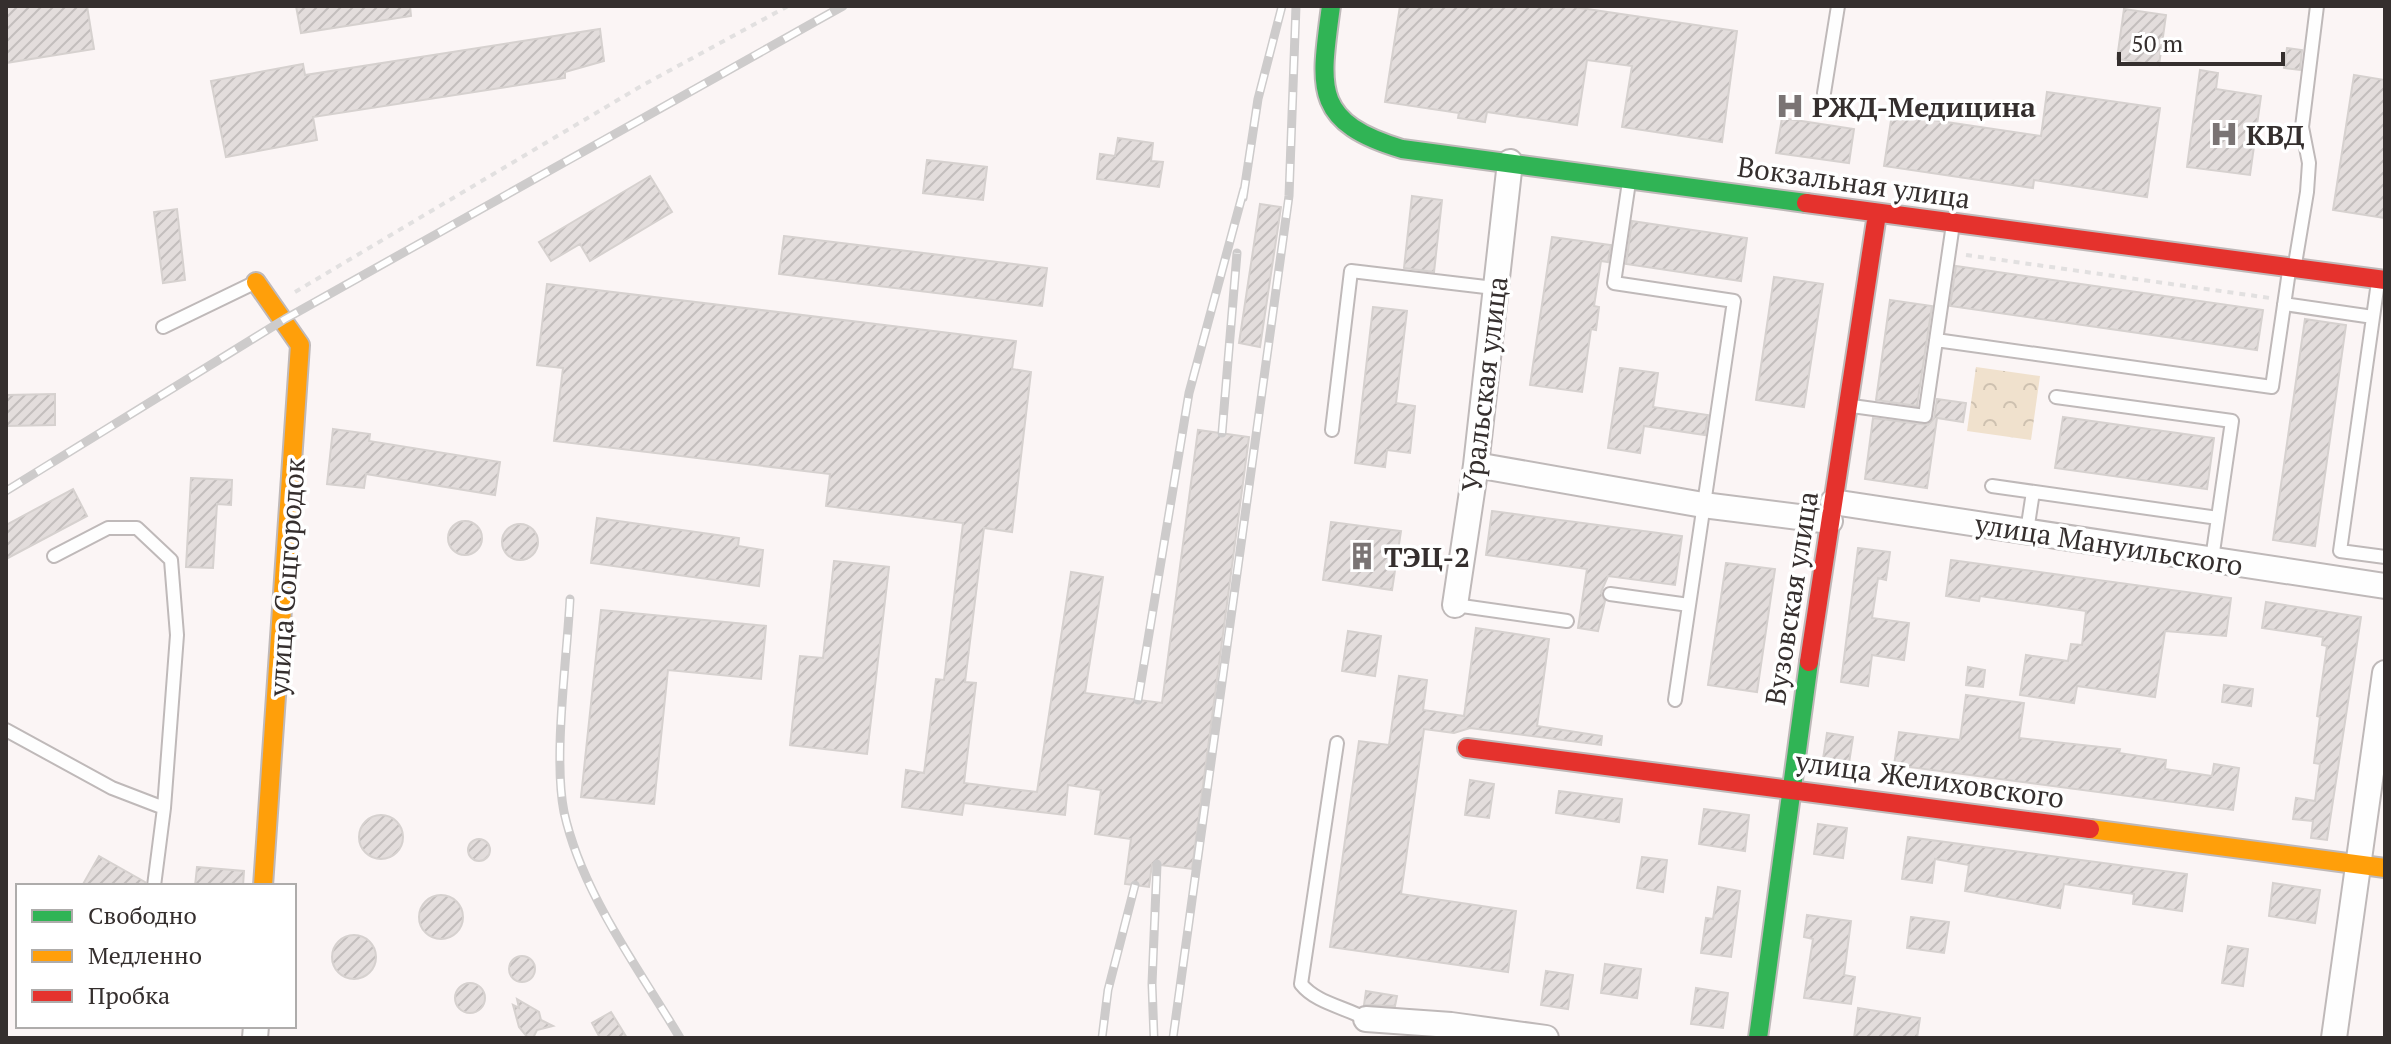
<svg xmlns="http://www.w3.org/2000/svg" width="2391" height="1044" viewBox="0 0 2391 1044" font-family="'PT Serif',serif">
<defs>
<pattern id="park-crowns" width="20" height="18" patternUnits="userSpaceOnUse" patternTransform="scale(2)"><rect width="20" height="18" fill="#f0e1cd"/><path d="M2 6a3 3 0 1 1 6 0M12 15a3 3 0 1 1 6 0" fill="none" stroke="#cec1b0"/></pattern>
<pattern id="building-hatch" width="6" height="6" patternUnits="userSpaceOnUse" patternTransform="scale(2)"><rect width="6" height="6" fill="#e3dddc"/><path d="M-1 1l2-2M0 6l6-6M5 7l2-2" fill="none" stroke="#c3bebd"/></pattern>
</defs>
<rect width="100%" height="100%" fill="#fbf5f5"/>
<path fill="url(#park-crowns)" d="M1976,367L2040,376L2031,440L1967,431Z"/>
<path fill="url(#building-hatch)" stroke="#d6d1cf" stroke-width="2" d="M6,6H87L94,49L6,63Z
M296,6H410L411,16L301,33Z
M1400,6H1567L1737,31L1722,142L1622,127L1632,66L1587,60L1577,125L1487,112L1485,122L1458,118L1459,113L1385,102Z
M2124,9L2166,15L2159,65L2117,59Z
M600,29L604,61L565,72V78L313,117L317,140L226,157L211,81L303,64L305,75Z
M2287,48L2302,50L2300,70L2284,68Z
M2200,70L2218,73L2216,89L2261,96L2250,175L2187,167Z
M2354,75L2385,80V218L2333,210Z
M2047,92L2160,108L2147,197L2034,180L2033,188L1884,166L1892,114L2041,136Z
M1782,118L1854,129L1849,163L1776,153Z
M1118,138L1153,143L1151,161L1163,162L1159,187L1097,179L1100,154L1115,156Z
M927,160L987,167L983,200L923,193Z
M650,176L672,212L590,261L580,244L551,261L539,242Z
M1412,196L1442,200L1434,272L1404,268Z
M1260,204L1281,207L1260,347L1239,343Z
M177,209L185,280L163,283L154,212Z
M1632,221L1747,238L1741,281L1626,264Z
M784,236L1047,268L1042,306L779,274Z
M1552,237L1611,245L1608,262L1601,261L1594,306L1599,307L1596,330L1591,329L1582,392L1530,385Z
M1956,266L2263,310L2257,350L1950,306Z
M1774,277L1823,284L1804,407L1756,400Z
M547,284L1016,341L1012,369L1031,372L1012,532L984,528L965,682L976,683L964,783L1037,792L1071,572L1103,577L1085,693L1162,703L1198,430L1249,437L1192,869L1152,864L1149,887L1125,884L1131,839L1095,834L1101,790L1068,785L1065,815L964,803L962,815L902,807L906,770L924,773L936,679L944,680L963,523L826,506L830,474L554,441L563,368L537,365Z
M1890,300L1932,306L1917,406L1876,400Z
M1373,307L1407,311L1396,403L1415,406L1410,453L1387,450L1385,467L1355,463Z
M2305,319L2346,325L2315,546L2273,540Z
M1620,368L1658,373L1653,407L1708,415L1705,435L1644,426L1640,453L1608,448Z
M55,394V425L6,426V395Z
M1937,399L1966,403L1963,422L1937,418L1927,488L1865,479L1873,418L1928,425L1934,418Z
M2063,417L2214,438L2207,489L2055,468Z
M333,429L370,434L369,441L500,462L495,495L366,474L364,488L327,484Z
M191,478L232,480L231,505L217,504L213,568L186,567Z
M73,489L87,516L6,559V525Z
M1492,511L1682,536L1675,585L1608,576L1601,592L1605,601L1598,631L1578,628L1587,569L1486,555Z
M597,518L739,538L738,546L763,550L759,586L591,563Z
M448 538a17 17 0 1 1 34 0a17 17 0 1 1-34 0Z
M1331,522L1401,531L1392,590L1323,580Z
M502 542a18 18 0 1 1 36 0a18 18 0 1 1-36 0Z
M1858,548L1890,552L1886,580L1878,578L1872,618L1909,623L1904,660L1872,655L1868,686L1841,682Z
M1951,560L2231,598L2226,636L2165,631L2155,697L2077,686L2074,703L2020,695L2026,655L2068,661L2071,644L2082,645L2086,611L1980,596L1979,601L1946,596Z
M834,561L889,567L867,754L790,745L800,656L823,658Z
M1726,563L1775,569L1757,692L1708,685Z
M2266,602L2361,617L2327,840L2311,838L2313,821L2293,819L2296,798L2315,801L2320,764L2314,763L2320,717L2317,716L2327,646L2322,645L2323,637L2262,628Z
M601,610L766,626L761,679L668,670L654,804L581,797Z
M1476,628L1549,639L1537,726L1602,736L1601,745L1470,728L1454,733L1424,729L1401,894L1516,911L1508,972L1330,947L1359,741L1389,745L1399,676L1427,680L1423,710L1464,716Z
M1348,631L1381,636L1375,676L1342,671Z
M1968,667L1985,670L1983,687L1966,685Z
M2224,685L2253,689L2251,706L2222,702Z
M1966,695L2024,703L2019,738L2120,749L2119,753L2166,760L2165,769L2212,776L2214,764L2239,768L2233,810L1894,765L1899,732L1960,740Z
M1827,733L1853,737L1849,763L1823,759Z
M1470,780L1494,784L1489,818L1465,815Z
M1559,791L1622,799L1619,822L1556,813Z
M1704,809L1749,815L1745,851L1699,844Z
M359 837a22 22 0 1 1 44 0a22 22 0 1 1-44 0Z
M1818,824L1847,828L1843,858L1814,854Z
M1908,837L2187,874L2182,911L2133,904L2134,894L2064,884L2060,908L1965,891L1969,865L1935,859L1932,883L1902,879Z
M468 850a11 11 0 1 1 22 0a11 11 0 1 1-22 0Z
M99,856L145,882V886H82Z
M1642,857L1667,860L1663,892L1637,888Z
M197,867L244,871L243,886H195Z
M2273,883L2320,890L2315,923L2269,916Z
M1718,887L1740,891L1731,957L1701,953L1706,918L1713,919Z
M419 917a22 22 0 1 1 44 0a22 22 0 1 1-44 0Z
M1807,915L1851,921L1844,975L1855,977L1851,1004L1804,998L1813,939L1804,937Z
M1911,917L1949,922L1944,953L1907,948Z
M332 957a22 22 0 1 1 44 0a22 22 0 1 1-44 0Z
M2228,946L2248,949L2243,986L2222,983Z
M509 969a13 13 0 1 1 26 0a13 13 0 1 1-26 0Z
M1605,964L1641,969L1637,998L1601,993Z
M1546,971L1573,975L1568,1009L1541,1005Z
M455 998a15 15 0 1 1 30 0a15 15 0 1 1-30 0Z
M1696,988L1728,993L1723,1028L1691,1024Z
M1366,991L1397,996L1395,1006L1364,1005Z
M517,999L539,1012L541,1020L553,1026L537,1030L533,1038H528L519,1027L513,1005L519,1008Z
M1858,1008L1920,1018L1917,1038H1854Z
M611,1012L627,1038H600L592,1023Z"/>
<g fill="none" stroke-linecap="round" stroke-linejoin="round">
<defs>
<path id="lane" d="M1824,93L1838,6
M1629,182L1614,283L1734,301L1675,700
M2295,264L2307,192L2309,163L2302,127L2317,6
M2378,282L2340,551L2385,557
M2284,304L2373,317
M163,327L254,283
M1936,340L2272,387L2289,271
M2056,397L2232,421L2212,559
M1852,406L1925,416L1953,224
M1332,430L1351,271L1494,288
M1992,486L2218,518
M2027,531L2033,492
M54,556L108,528H137L171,560L177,635L164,808L154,886
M1610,594L1689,605
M1455,605L1567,621
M6,730L112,788L164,808
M1337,743L1301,984C1316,1003 1345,1007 1366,1019"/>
<path id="street" d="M1476,465L1703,505L1830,521
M1833,502L2385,586
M1455,605L1476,465L1510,162
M1366,1019L1451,1025L1546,1038
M255,1038L256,1026
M2334,1038L2385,673"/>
<path id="fast" d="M1331,6C1320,88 1312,122 1402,149L1806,203
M1758,1038L1809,662"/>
<path id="slow" d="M256,282L300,345L263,886
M2090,829L2385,868"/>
<path id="jam" d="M1806,203L2385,280
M1809,662L1877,214
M1467,748L2090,829"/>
</defs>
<use href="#lane" stroke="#bfb9b9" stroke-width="16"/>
<use href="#street" stroke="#bfb9b9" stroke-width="28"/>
<use href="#fast" stroke="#bfb9b9" stroke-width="22"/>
<use href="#slow" stroke="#bfb9b9" stroke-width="22"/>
<use href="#jam" stroke="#bfb9b9" stroke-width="22"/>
<path stroke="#e2e0e0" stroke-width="4" stroke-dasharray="6 6" stroke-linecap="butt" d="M1966,255L2270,298
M295,292L643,85L788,6"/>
<use href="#lane" stroke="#fefefe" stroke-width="12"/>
<use href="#street" stroke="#fefefe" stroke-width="24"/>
<use href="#fast" stroke="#30b455" stroke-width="18"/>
<use href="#slow" stroke="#ff9f0a" stroke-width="18"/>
<use href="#jam" stroke="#e5322d" stroke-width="18"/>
<defs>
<path id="rail" d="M1243,198L1258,99L1282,6
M1222,433L1237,253
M6,491L285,319L843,6
M570,599C567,658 553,757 564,812C582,894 638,967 680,1038
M1138,700L1189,393L1244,189
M1102,1038L1108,990L1135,885
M1154,1038L1152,984L1157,864
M1173,1038L1289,196L1296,6"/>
</defs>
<use href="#rail" stroke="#cdcbcb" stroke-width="9"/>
<use href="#rail" stroke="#fff" stroke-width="6" stroke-dasharray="18" stroke-linecap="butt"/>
</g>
<defs>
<symbol id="hospital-bare" viewBox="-9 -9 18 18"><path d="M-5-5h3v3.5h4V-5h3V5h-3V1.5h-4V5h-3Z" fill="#7a7474" stroke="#fff" stroke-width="2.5" paint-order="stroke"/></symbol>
<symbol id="building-bare" viewBox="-9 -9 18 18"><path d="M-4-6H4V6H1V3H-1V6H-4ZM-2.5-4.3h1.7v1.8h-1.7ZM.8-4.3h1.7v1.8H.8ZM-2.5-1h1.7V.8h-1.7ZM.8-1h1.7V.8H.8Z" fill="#7a7474" stroke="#fff" stroke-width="2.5" paint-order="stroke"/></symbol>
</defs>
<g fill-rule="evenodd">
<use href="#hospital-bare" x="1770" y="86" width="40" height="40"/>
<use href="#hospital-bare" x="2204" y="114" width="40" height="40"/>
<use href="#building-bare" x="1342" y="536" width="40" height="40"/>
</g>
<g text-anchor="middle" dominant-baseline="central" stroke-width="7" stroke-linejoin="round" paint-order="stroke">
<g font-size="28" font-weight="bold" fill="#352f2e" stroke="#fff" text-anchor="start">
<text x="1812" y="106">РЖД-Медицина</text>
<text x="2246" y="134">КВД</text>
<text x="1384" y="556">ТЭЦ-2</text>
</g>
<g font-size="28" fill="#352f2e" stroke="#fff">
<text transform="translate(1854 182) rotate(8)">Вокзальная улица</text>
<text transform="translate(1484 384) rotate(-83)">Уральская улица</text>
<text transform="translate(2109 544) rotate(9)">улица Мануильского</text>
<text transform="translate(286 577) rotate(-86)">улица Соцгородок</text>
<text transform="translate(1791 598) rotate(-81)">Вузовская улица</text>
<text transform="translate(1930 779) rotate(8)">улица Желиховского</text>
</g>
</g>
<rect width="2391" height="1044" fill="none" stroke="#352f2e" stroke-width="16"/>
<rect x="16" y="884" width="280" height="144" fill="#ffffff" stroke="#aeacab" stroke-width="2"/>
<rect x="32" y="910" width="40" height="12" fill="#30b455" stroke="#aeacab" stroke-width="2"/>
<text x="88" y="924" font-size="24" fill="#352f2e">Свободно</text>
<rect x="32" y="950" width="40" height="12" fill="#ff9f0a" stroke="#aeacab" stroke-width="2"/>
<text x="88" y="964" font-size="24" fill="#352f2e">Медленно</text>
<rect x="32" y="990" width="40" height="12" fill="#e5322d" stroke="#aeacab" stroke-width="2"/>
<text x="88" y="1004" font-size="24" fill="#352f2e">Пробка</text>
<path d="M2119 52v12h164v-12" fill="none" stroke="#352f2e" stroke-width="4"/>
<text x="2131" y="52" font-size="24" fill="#352f2e" stroke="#ffffff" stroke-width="6" paint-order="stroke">50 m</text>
</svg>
